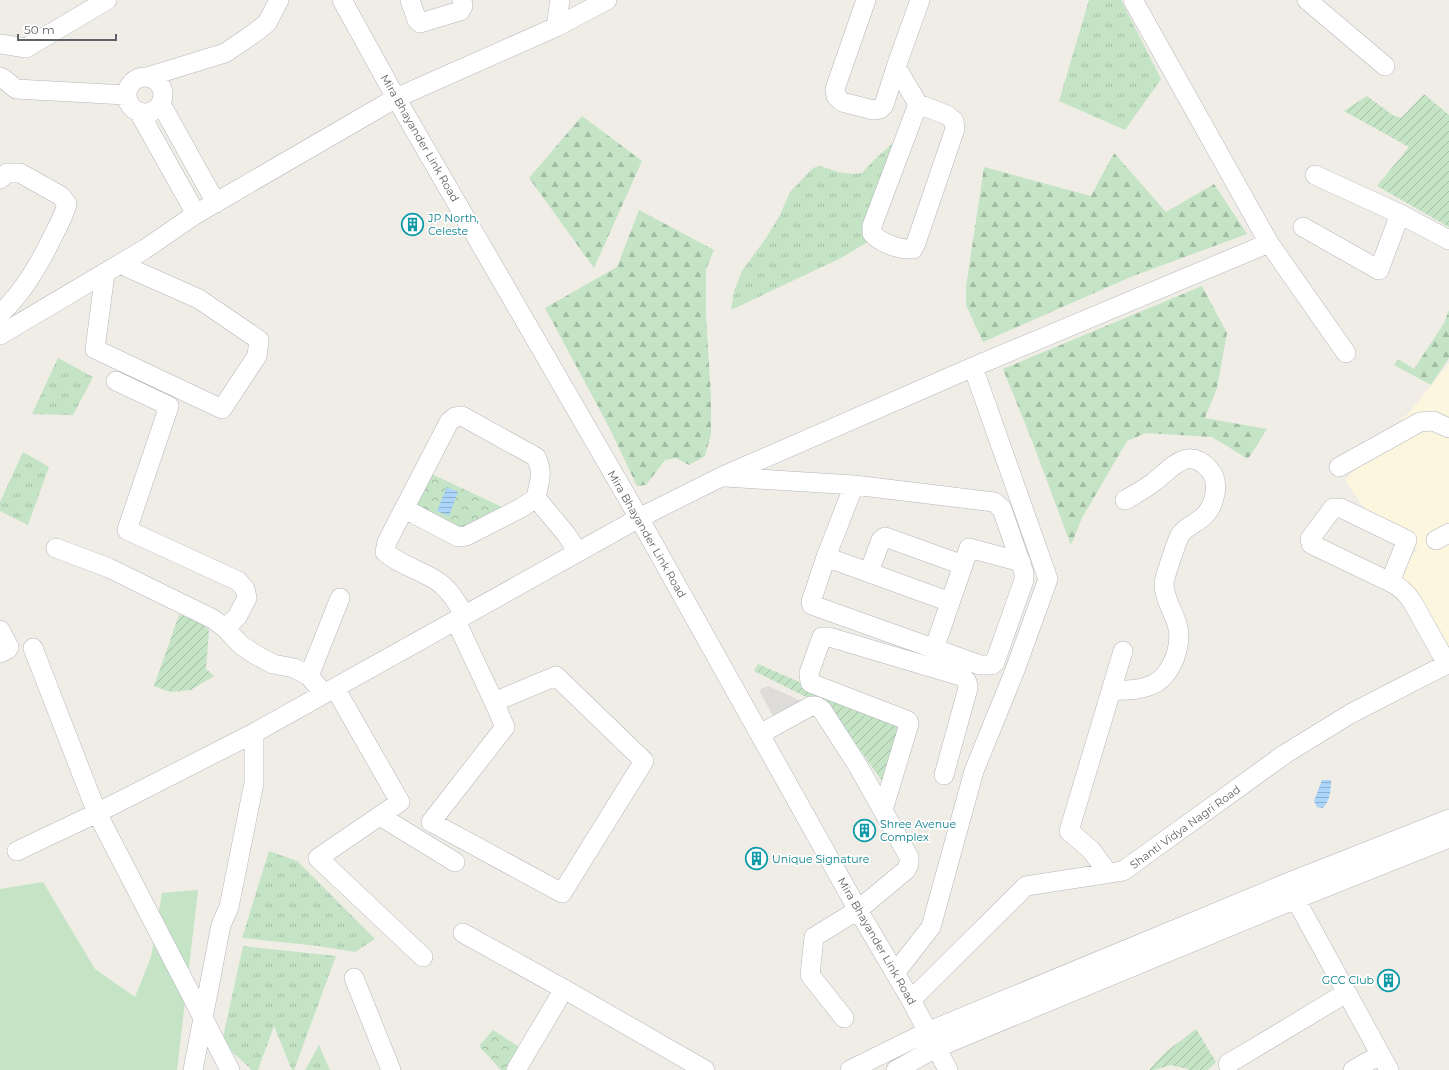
<svg xmlns="http://www.w3.org/2000/svg" width="1449" height="1070" viewBox="0 0 1449 1070" font-family="Montserrat,sans-serif">
<defs>
<pattern id="grass-tufts" width="24" height="20" patternUnits="userSpaceOnUse"><rect width="24" height="20" fill="#c4e4c5"/><path d="M3 7l-1-3M5 7V3M7 7l1-3M15 17l-1-3M17 17v-4M19 17l1-3" fill="none" stroke="#a2bca4"/></pattern>
<pattern id="forest-firs" width="22" height="20" patternUnits="userSpaceOnUse"><rect width="22" height="20" fill="#c4e4c5"/><path d="M5 1l3.5 6h-7zM16 11l3.5 6h-7z" fill="#a2bca4"/></pattern>
<pattern id="park-crowns" width="20" height="18" patternUnits="userSpaceOnUse"><rect width="20" height="18" fill="#c4e4c5"/><path d="M2 6a3 3 0 1 1 6 0M12 15a3 3 0 1 1 6 0" fill="none" stroke="#a2bca4"/></pattern>
<pattern id="garden-furrows" width="10" height="10" patternUnits="userSpaceOnUse"><rect width="10" height="10" fill="#c4e4c5"/><path d="M-1 1l2-2M0 10L10 0M9 11l2-2" fill="none" stroke="#a2bca4"/></pattern>
<pattern id="water-rules" width="6" height="5" patternUnits="userSpaceOnUse"><rect width="6" height="5" fill="#abd5f9"/><path d="M0 2.5h6" fill="none" stroke="#8eb0cd"/></pattern>
</defs>
<rect width="100%" height="100%" fill="#efede6"/>
<path fill="#fcf6de" d="M1449,363V655L1394,567L1418,550L1372,520L1345,480L1412,409Z"/>
<path fill="#dedcd8" d="M768,686L801,701L773,716L759,690Z"/>
<path fill="url(#grass-tufts)" d="M1089,0H1121L1161,79L1125,130L1059,101Z
M893,143L871,240L841,258L731,310L734,291L742,271L766,238L779,217L790,192L813,168L820,166L838,172L854,174L862,173L875,159Z
M58,358L93,377L73,415L32,414Z
M23,452L49,467L28,525L0,511V502Z
M269,851L297,861L375,939L355,952L318,946L242,938Z
M243,946L336,956L294,1070H292L274,1026L258,1070H252L222,1042Z
M319,1045L330,1070H305Z"/>
<path fill="url(#forest-firs)" d="M582,116L642,161L594,268L529,178Z
M1114,153L1166,212L1214,184L1247,234L1133,276L983,342L966,305V287L984,167L1091,196Z
M639,210L714,250L706,269V316L711,397V434L705,456L689,465L676,458L665,460L646,485L637,486L609,427L545,308L617,267Z
M1202,286L1227,333L1217,388L1205,418L1267,429L1248,459L1212,437L1146,433L1127,441L1082,518L1071,545L1031,438L1003,369Z
M1449,310V358L1431,385L1394,365L1398,359L1414,369L1444,323Z"/>
<path fill="url(#park-crowns)" d="M421,469L504,508L457,534L399,509Z
M493,1030L524,1050L511,1070H501L479,1046Z"/>
<path fill="url(#garden-furrows)" d="M1424,94L1449,115V227L1377,186L1409,147L1344,111L1367,96L1394,116L1401,118Z
M179,615L195,618L209,630L206,669L214,676L191,690L171,692L154,686Z
M758,664L836,698L902,721L882,781L846,730L833,714L808,698L754,671Z
M1196,1029L1216,1062L1208,1070H1188V1069L1171,1065L1154,1070H1149L1167,1051Z"/>
<path fill="#c4e4c5" d="M43,882L95,969L135,997L151,957L162,893L198,890L177,1070H0V889Z"/>
<path fill="url(#water-rules)" d="M447,487L458,492L449,516L437,511Z
M1322,780H1331C1331,790 1330,801 1323,808L1317,807L1314,801Z"/>
<g fill="none" stroke-linecap="round" stroke-linejoin="round">
<defs>
<path id="minor" d="M342,0L396,98L639,518L858,910L911,1000L948,1070
M410,0L417,20L420,23L460,11L463,6L462,0
M866,0L835,89L836,96L842,102L873,110L880,109L884,105L896,67L920,0
M1133,0L1269,243L1346,353
M1307,0L1385,66
M556,27L560,0
M0,44L26,48L107,0
M896,67L918,104L947,115L954,121L955,129L916,243L913,249C899,250 880,243 872,233V226L918,104
M127 95a18 18 0 1 1 36 0a18 18 0 1 1-36 0Z
M0,77L4,79L16,89L126,95
M147,77L225,53L253,34L267,23L279,0
M161,104L216,203
M140,114L196,214
M1315,175L1400,214
M0,179L7,173H20L61,196L67,204C64,216 58,226 52,238C39,265 23,293 0,314
M1303,227L1379,270L1400,214L1449,240
M105,273L95,349L222,409L257,356L259,340L199,299L120,264
M0,335L145,249L196,214L396,98L556,27L607,0
M116,381L169,406L127,530L238,581L245,589L247,598L237,617L225,628
M1339,467L1420,422L1433,421L1449,428
M725,477L854,485L994,502L1002,509L1024,573V580L995,662L992,665H980L812,605L811,602L826,557
M854,485L826,557L950,602
M536,498L566,534L578,552
M405,509L458,537L466,536L521,508L536,498C539,482 544,473 536,457L462,416L455,417L449,422L387,542L385,552C401,566 421,570 437,581C450,589 457,604 465,615
M1436,540L1449,533
M56,548L109,568L213,619L225,628L241,645L256,655L273,664L294,668L309,676L324,694
M869,572L881,540L885,537L963,565
M1390,582L1407,540L1341,508H1333L1310,539L1311,544L1313,545L1390,582C1401,587 1407,593 1413,603L1447,664
M456,621L494,702L556,676L644,761L562,893L431,822L505,727L494,702
M0,630L9,647L8,649L0,653
M33,648L97,813L230,1070
M934,649L969,548L1021,562
M309,676L340,598
M335,688L400,802L318,858L423,957
M1111,690C1129,691 1152,690 1164,676C1176,662 1182,641 1177,624C1173,611 1164,598 1164,584C1164,578 1177,541 1180,535C1185,527 1197,523 1204,516C1215,505 1221,482 1209,469C1187,445 1171,469 1154,482C1145,489 1135,494 1125,500
M760,734L811,706H816L822,710L858,766L909,857V864L906,870L858,910L814,937L810,975L844,1018
M883,810L909,724L908,721L904,719L813,684L810,682L809,673L822,637H829L957,675C964,677 968,680 968,688L944,775
M380,816L455,862
M17,851L97,813L254,733L639,518L721,477L973,367L1269,243
M1108,873L1091,850L1069,831L1123,651
M1290,889L1389,1070
M463,933L564,989L705,1070
M895,973L931,927L974,771L1015,670L1048,579L973,367
M354,978L391,1070
M911,1000L1026,886L1123,871L1285,754L1350,714L1449,663
M1228,1064L1346,993
M193,1070L221,925L229,907L254,783V733
M516,1070L564,989
M850,1070L927,1032L1287,883L1449,819
M896,1070L936,1048L1296,899L1449,838
M1353,1070L1380,1055"/>
</defs>
<use href="#minor" stroke="#b3b6ba" stroke-width="20"/>
<use href="#minor" stroke="#fff" stroke-width="19"/>
</g>
<defs>
<symbol id="building-ring" viewBox="-11 -11 22 22"><circle r="9.5" fill="#fff" stroke="#0f9aa8" stroke-width="1.5"/><path d="M-4-6H4V6H1V3H-1V6H-4ZM-2.5-4.3h1.7v1.8h-1.7ZM.8-4.3h1.7v1.8H.8ZM-2.5-1h1.7V.8h-1.7ZM.8-1h1.7V.8H.8Z" fill="#0f9aa8"/></symbol>
</defs>
<g fill-rule="evenodd">
<use href="#building-ring" x="400" y="212" width="25" height="25"/>
<use href="#building-ring" x="852" y="818" width="25" height="25"/>
<use href="#building-ring" x="744" y="846" width="25" height="25"/>
<use href="#building-ring" x="1376" y="968" width="25" height="25"/>
</g>
<g text-anchor="middle" dominant-baseline="central" stroke-width="3.5" stroke-linejoin="round" paint-order="stroke">
<g font-size="11" fill="#5e6165" stroke="#fff">
<text transform="translate(420 138) rotate(60)">Mira Bhayander Link Road</text>
<text transform="translate(647 534) rotate(60)">Mira Bhayander Link Road</text>
<text transform="translate(1185 827) rotate(-36)">Shanti Vidya Nagri Road</text>
<text transform="translate(877 941) rotate(60)">Mira Bhayander Link Road</text>
</g>
<g font-size="11" fill="#0d838f" stroke="#fff" text-anchor="start">
<text x="428" y="218">JP North,<tspan x="428" dy="13">Celeste</tspan></text>
<text x="880" y="824">Shree Avenue<tspan x="880" dy="13">Complex</tspan></text>
<text x="772" y="859">Unique Signature</text>
<text x="1374" y="980" text-anchor="end">GCC Club</text>
</g>
</g>
<path d="M18 34v6h98v-6" fill="none" stroke="#5e6165" stroke-width="2"/>
<text x="24" y="34" font-size="12" fill="#5e6165" stroke="#ffffff" stroke-width="3" paint-order="stroke">50 m</text>
</svg>
